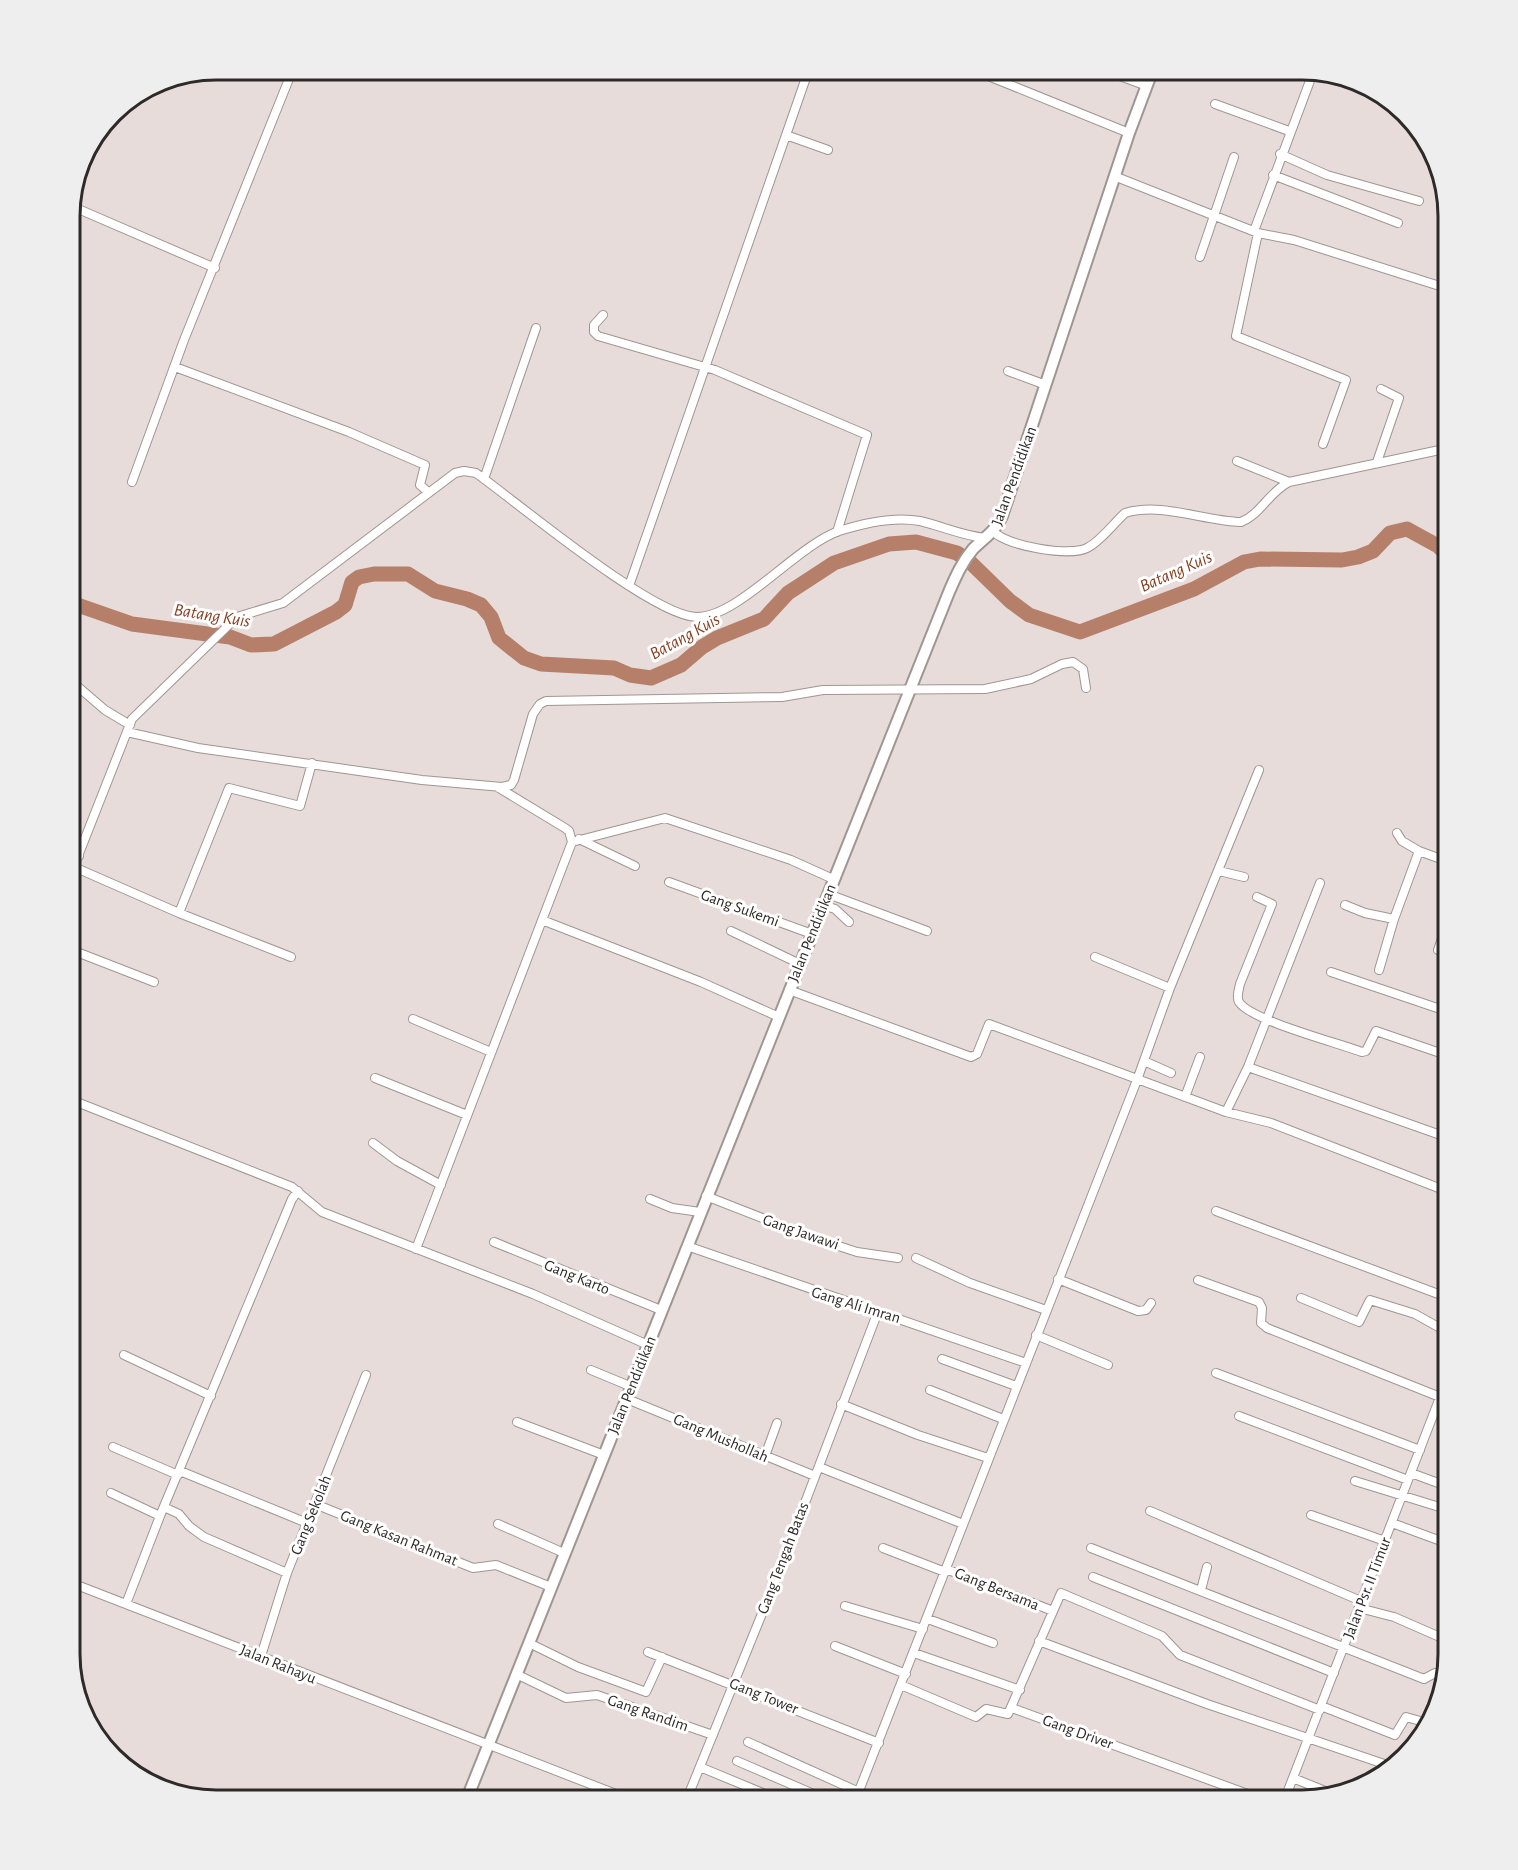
<svg xmlns="http://www.w3.org/2000/svg" width="1518" height="1870" viewBox="0 0 1518 1870" font-family="'Alegreya Sans',sans-serif">
<rect width="100%" height="100%" fill="#e7dcd9"/>
<g fill="none" stroke-linecap="round" stroke-linejoin="round">
<path stroke="#b67f6a" stroke-width="15" d="M69,602L132,624L230,637L251,645L274,644L336,612L345,605L352,582L359,577L374,574H408L435,591L467,599L481,605L491,617L499,638L524,658L541,664L614,668L630,675L651,678L681,665L702,647L717,638L764,619L788,593L834,563L889,544L916,542L957,553L970,562L1010,601L1029,615L1080,632L1194,589L1244,562L1260,559L1342,560L1358,557L1373,551L1390,533L1407,529L1438,546L1449,557"/>
<defs>
<path id="minor" d="M971,69L1129,133
M1101,69L1147,86
M1363,85L1377,90
M1215,104L1289,131
M786,135L828,150
M1280,154L1327,175L1419,201
M1273,175L1398,223
M1114,176L1258,233L1294,240L1446,288
M69,205L215,268
M1254,231L1314,70
M1258,233L1236,336L1346,380L1323,444
M1200,257L1234,157
M603,315L594,325V332L598,336L715,370L867,435L837,532
M175,367L349,432L425,465L420,485L428,492
M1008,371L1046,385
M1237,461L1289,482
M1377,462L1399,398L1381,389
M484,479L536,328
M132,482L184,340L293,69
M994,532C1007,546 1070,557 1087,548C1101,541 1113,524 1125,513C1162,502 1203,521 1241,522C1261,514 1269,492 1289,482L1449,448
M629,586L809,69
M69,679L105,710L130,725
M127,732L198,748L422,780L502,787L511,785L514,780L533,714L540,704L546,701L782,697L823,690L985,689L1031,679L1062,664L1073,662L1083,669L1086,688
M1397,833L1402,841L1419,851
M579,839L635,866
M572,842L665,818L791,860L833,879
M69,853L79,856
M74,867L179,913L291,957
M1219,871L1244,877
M69,879L132,719L237,617L283,603L455,473L464,471L476,473C518,503 651,615 696,617C738,618 796,546 839,531C864,523 893,516 920,521C942,526 962,536 986,538
M669,882L812,934
M828,894L927,931
M1257,897L1272,904L1240,984C1239,989 1236,997 1239,1002C1250,1020 1338,1043 1362,1052L1366,1051L1376,1031L1449,1056
M823,905L835,909L849,922
M1345,905L1365,913L1394,919L1419,851L1449,862
M179,913L229,788L300,806L312,763
M542,920L701,982L779,1017
M731,931L800,964
M69,949L154,982
M1438,950L1449,919
M1095,957L1170,988
M1379,970L1394,919
M1331,972L1449,1012
M789,990L971,1057L977,1054L989,1024L1226,1112L1271,1123L1449,1192
M413,1019L491,1052
M1144,1061L1171,1073
M1248,1067L1449,1138
M375,1078L467,1115
M1185,1097L1200,1057
M69,1099L292,1187L322,1212L533,1294L648,1345
M1226,1112L1248,1067L1320,883
M373,1143L397,1161L441,1185
M706,1196L808,1236L857,1252L898,1258
M650,1199L672,1208L700,1212
M1216,1211L1449,1298
M494,1242L661,1310
M687,1246L1026,1363
M416,1249L572,842L569,831L565,828L499,788
M916,1258L970,1283L1046,1310
M1058,1279L1138,1311L1146,1310L1151,1303
M1198,1280L1259,1302L1262,1308L1261,1323L1267,1328L1440,1397
M1301,1298L1359,1322L1370,1300L1415,1314L1449,1333
M1036,1335L1108,1365
M124,1355L211,1396
M942,1359L1016,1386
M591,1370L632,1387
M1216,1373L1420,1450
M930,1390L1003,1419
M627,1399L815,1476
M841,1404L918,1435L988,1458
M1239,1416L1408,1480
M517,1422L604,1455
M113,1447L178,1475
M765,1456L777,1423
M819,1467L963,1524
M180,1471L307,1523
M1411,1473L1449,1487
M1355,1481L1449,1510
M111,1493L160,1516
M315,1504L473,1568L496,1565L551,1587
M164,1507L179,1514L189,1526L204,1537L287,1573
M1150,1511L1361,1601
M1311,1515L1385,1541
M1392,1523L1449,1544
M498,1524L564,1553
M883,1548L945,1572
M1091,1548L1424,1679L1435,1673L1443,1676
M946,1569L1053,1611
M1093,1577L1334,1673
M69,1582L634,1801
M1201,1590L1207,1567
M126,1604L160,1516L292,1199L298,1191
M845,1606L923,1629
M1359,1608L1394,1617L1449,1641
M928,1619L993,1643
M1039,1641L1207,1704L1393,1767
M529,1643L578,1667L646,1692L662,1657
M835,1646L906,1674
M648,1652L879,1743
M914,1653L1020,1690
M261,1656L287,1573L366,1375
M516,1674L566,1698L597,1695L713,1735
M901,1685L976,1717L986,1709L1008,1714L1061,1593L1162,1636L1180,1655L1320,1710
M1321,1706L1395,1735L1406,1717L1431,1724
M1012,1708L1267,1801
M748,1742L859,1792
M737,1761L830,1801
M700,1767L782,1801
M1293,1778L1330,1793
M686,1801L774,1584L877,1314
M855,1801L1137,1080L1170,988L1259,770
M1284,1801L1449,1374"/>
<path id="secondary" d="M466,1801L949,592C956,576 962,562 973,549C985,537 995,532 1002,516L1129,133L1153,69"/>
</defs>
<use href="#minor" stroke="#9f9692" stroke-width="10"/>
<use href="#secondary" stroke="#9f9692" stroke-width="14"/>
<use href="#minor" stroke="#fff" stroke-width="8"/>
<use href="#secondary" stroke="#fff" stroke-width="10"/>
</g>
<g text-anchor="middle" dominant-baseline="central" stroke-width="6" stroke-linejoin="round" paint-order="stroke">
<g font-size="16" fill="#2e2a29" stroke="#fff">
<text transform="translate(1014 476) rotate(-70)">Jalan Pendidikan</text>
<text transform="translate(740 908) rotate(20)">Gang Sukemi</text>
<text transform="translate(812 933) rotate(-68)">Jalan Pendidikan</text>
<text transform="translate(801 1232) rotate(19)">Gang Jawawi</text>
<text transform="translate(577 1277) rotate(22)">Gang Karto</text>
<text transform="translate(856 1305) rotate(17)">Gang Ali Imran</text>
<text transform="translate(632 1385) rotate(-68)">Jalan Pendidikan</text>
<text transform="translate(721 1438) rotate(23)">Gang Mushollah</text>
<text transform="translate(311 1515) rotate(-68)">Gang Sekolah</text>
<text transform="translate(399 1538) rotate(22)">Gang Kasan Rahmat</text>
<text transform="translate(783 1558) rotate(-69)">Gang Tengah Batas</text>
<text transform="translate(1367 1588) rotate(-69)">Jalan Psr. II Timur</text>
<text transform="translate(997 1589) rotate(22)">Gang Bersama</text>
<text transform="translate(278 1664) rotate(22)">Jalan Rahayu</text>
<text transform="translate(764 1696) rotate(22)">Gang Tower</text>
<text transform="translate(648 1713) rotate(19)">Gang Randim</text>
<text transform="translate(1078 1732) rotate(20)">Gang Driver</text>
</g>
<g font-size="18" font-style="italic" fill="#853f21" stroke="#fff">
<text transform="translate(1176 572) rotate(-24)">Batang Kuis</text>
<text transform="translate(212 616) rotate(9)">Batang Kuis</text>
<text transform="translate(685 637) rotate(-29)">Batang Kuis</text>
</g>
</g>
<path d="M0 0H1518V1870H0ZM216 80H1302A136 136 0 0 1 1438 216V1654A136 136 0 0 1 1302 1790H216A136 136 0 0 1 80 1654V216A136 136 0 0 1 216 80Z" fill="#eee" fill-rule="evenodd"/>
<path fill="none" stroke="#2e2a29" stroke-width="3" d="M216 80H1302A136 136 0 0 1 1438 216V1654A136 136 0 0 1 1302 1790H216A136 136 0 0 1 80 1654V216A136 136 0 0 1 216 80Z"/>
</svg>
